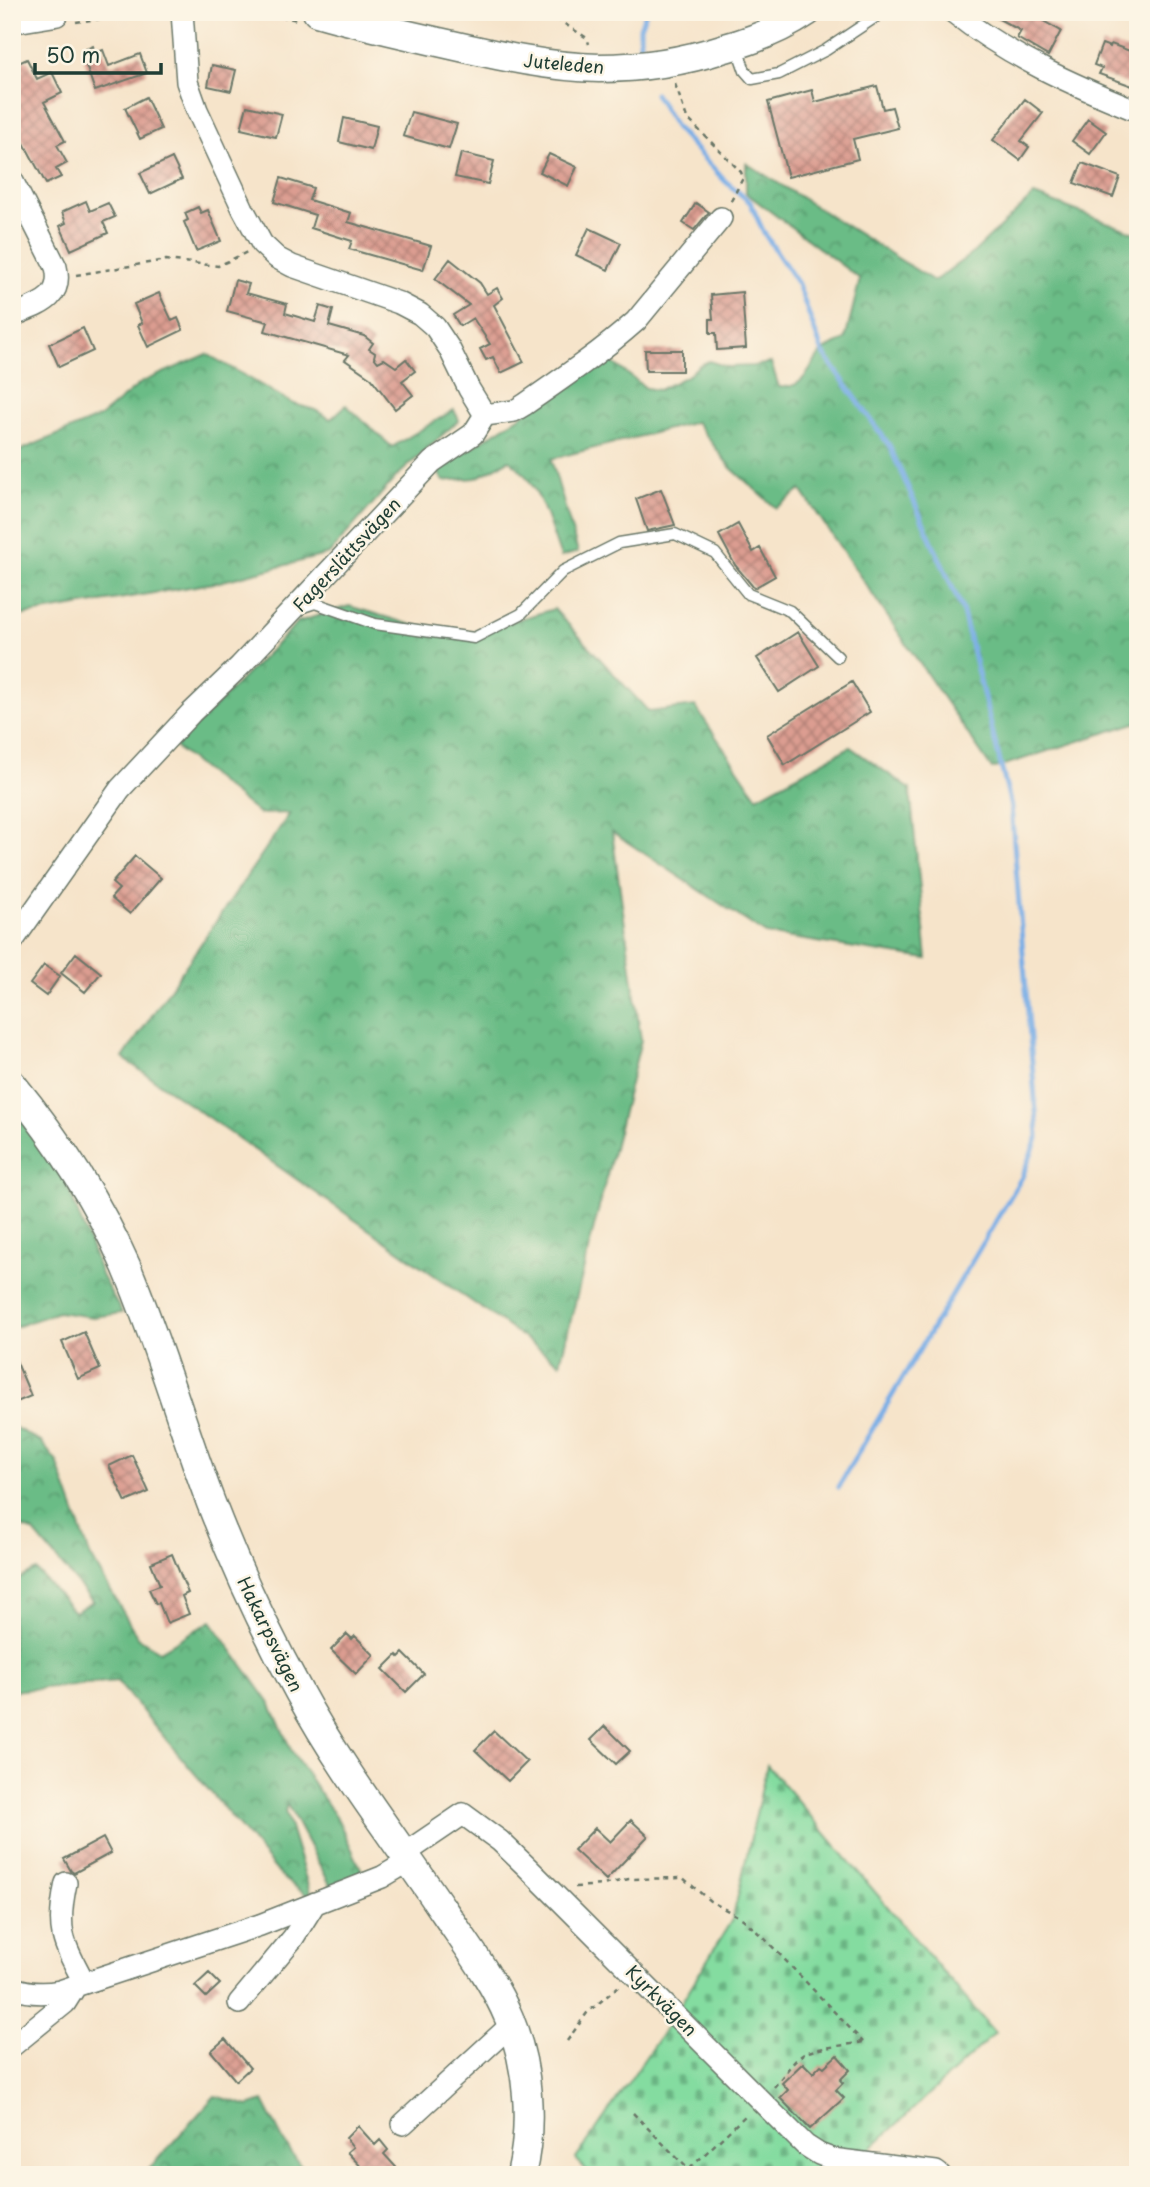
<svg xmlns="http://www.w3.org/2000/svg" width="1150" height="2187" viewBox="0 0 1150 2187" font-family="'Playpen Sans',sans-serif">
<defs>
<pattern id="forest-crowns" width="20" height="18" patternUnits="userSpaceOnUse" patternTransform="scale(1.75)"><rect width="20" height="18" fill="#6bbc86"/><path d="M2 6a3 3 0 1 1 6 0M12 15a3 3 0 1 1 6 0" fill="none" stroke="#579a6e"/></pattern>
<pattern id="cemetery-stones" width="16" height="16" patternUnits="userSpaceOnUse" patternTransform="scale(1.75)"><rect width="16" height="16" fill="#84dca0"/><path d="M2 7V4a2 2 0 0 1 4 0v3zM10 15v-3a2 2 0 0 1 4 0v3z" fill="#6bb483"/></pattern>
<pattern id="building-cross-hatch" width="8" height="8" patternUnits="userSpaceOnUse" patternTransform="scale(1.75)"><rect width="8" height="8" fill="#dc9d91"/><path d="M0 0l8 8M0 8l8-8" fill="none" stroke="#b28177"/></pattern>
</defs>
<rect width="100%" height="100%" fill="#fcf5e5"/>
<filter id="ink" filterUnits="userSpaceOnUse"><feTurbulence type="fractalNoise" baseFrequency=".0143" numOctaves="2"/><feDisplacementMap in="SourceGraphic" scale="14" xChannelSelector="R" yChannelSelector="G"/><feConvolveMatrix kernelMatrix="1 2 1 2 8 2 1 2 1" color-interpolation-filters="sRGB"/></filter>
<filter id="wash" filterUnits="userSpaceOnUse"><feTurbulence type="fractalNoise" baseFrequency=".00686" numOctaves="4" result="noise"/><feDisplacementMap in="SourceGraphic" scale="28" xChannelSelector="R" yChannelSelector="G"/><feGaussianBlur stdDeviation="1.57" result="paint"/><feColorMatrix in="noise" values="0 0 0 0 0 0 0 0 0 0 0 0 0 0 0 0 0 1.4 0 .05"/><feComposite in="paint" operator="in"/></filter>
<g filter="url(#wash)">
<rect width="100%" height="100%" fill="#f6e4ca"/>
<path fill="url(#forest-crowns)" stroke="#457c5d" stroke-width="2" d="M746,163L934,281L974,252L1034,195L1138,234V722L992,769L801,490L776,508L730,467L696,422L551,459L578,552L561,557C548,524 540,481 509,460L476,478L443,481L437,470L569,385L604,356L646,388L659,390L689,375L698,366L709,361L728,367L753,366L771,363L779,387C804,389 808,370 820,354C825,347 838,344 845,340L860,279L746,193Z
M207,354L294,404L315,410L331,419L346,405L392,447L454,410L459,420L396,477L329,554L219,582L12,617V454L100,417L142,382Z
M349,606L455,638L554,609L649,712L695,706L757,797L850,747L910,789L927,959L766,934L612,832L641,1040L560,1363L123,1058L290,813L259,814L175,747L298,622Z
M12,1102L65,1179L102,1277L122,1313L93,1317L58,1312L12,1328Z
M12,1426L41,1442L57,1462L90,1555L138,1638L160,1651L211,1621L271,1705L291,1750L338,1820L362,1871L334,1892L287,1804L285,1811L312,1899L282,1877L117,1681L12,1691V1583L36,1570L74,1612L93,1602L34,1532L12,1523Z
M215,2096L249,2106L263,2101L284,2142L307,2175H152L147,2171Z"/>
<path fill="url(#cemetery-stones)" stroke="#528c6a" stroke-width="2" d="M767,1765L995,2033L842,2175H591L576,2159L669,2023L733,1918Z"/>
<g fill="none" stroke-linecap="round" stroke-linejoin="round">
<path stroke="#78ade6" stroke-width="5" d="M640,48V27L646,12
M655,94L675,127L725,181L750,202L764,233L798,284L822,351L889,445L962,609L1011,806L1038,1136L1022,1177L838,1487"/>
</g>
<g id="blocks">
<path fill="url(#building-cross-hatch)" d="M986,12H1027L1061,31L1048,56L1017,38L1021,31Z
M1102,44L1110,47L1111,44L1138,54V88L1099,74L1102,68L1094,65Z
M93,46L95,53L103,50L109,66L140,54L147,73L95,91L81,51Z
M27,59L37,79L52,72L62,93L44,102L65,141L57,145L67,163L56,169L61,177L46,184L12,121V66Z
M212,65L236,70L231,91L208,86Z
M877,86L883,109L892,107L898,128L853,139L858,159L788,177L768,102L812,90L815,102Z
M146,97L161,129L140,139L125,108Z
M1025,99L1043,113L1021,141L1029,147L1020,160L993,140Z
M247,106L282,114L276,137L241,129Z
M411,112L457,124L449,149L403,136Z
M344,118L377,126L371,150L339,142Z
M1088,119L1106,132L1090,154L1072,141Z
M461,153L494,161L488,184L455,177Z
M549,154L577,167L568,186L540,172Z
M172,158L182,179L150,194L140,173Z
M1082,163L1120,177L1113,197L1074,183Z
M281,178L313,188L309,200L351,213L348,222L431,246L423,270L349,249L352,241L311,228L315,215L274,202Z
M86,201L90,211L108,203L115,217L103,222L108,233L71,250L60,226L66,223L62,212Z
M696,203L709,212L694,230L683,223Z
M198,207L201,213L208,210L221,241L196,251L184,222L188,220L185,213Z
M589,228L621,243L608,270L576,255Z
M450,259L480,283L487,294L497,288L503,298L494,305L524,362L501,373L493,357L486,360L480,349L490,344L473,318L460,326L453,315L469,305L435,279Z
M235,280L249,284L246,293L287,304L285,313L315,322L320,306L333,310L329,326L364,336L373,343L369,349L375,353L374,357L378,362L384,359L396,367L406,359L415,371L402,381L413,395L395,409L371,378L345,360L349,355L265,331L268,322L227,311Z
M742,292L746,348L717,350L716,333H710V319H713L711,295Z
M159,293L172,321L178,318L183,330L148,347L138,325L142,323L134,304Z
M83,328L93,351L59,367L49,344Z
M645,350H682V371H646Z
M661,489L675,525L647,531L636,499Z
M738,524L753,552L760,548L775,576L754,588L735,565L719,535Z
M798,632L819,666L779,692L757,658Z
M852,682L870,712L785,765L767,735Z
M135,856L161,878L130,914L111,898L119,889L112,883Z
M76,953L101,973L85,992L61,973Z
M44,965L60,976L46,996L30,984Z
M84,1332L100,1369L78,1379L62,1342Z
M12,1351L31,1396L12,1404Z
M132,1455L149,1492L126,1502L109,1466Z
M172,1554L188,1593L182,1596L189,1614L167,1623L159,1603L156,1604L149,1589L160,1585L151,1563Z
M347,1634L352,1639L355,1636L374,1655L356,1674L331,1650Z
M403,1653L424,1674L406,1692L383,1669L397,1655L399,1657Z
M605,1726L630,1751L616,1764L591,1740Z
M494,1731L527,1762L508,1781L475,1750Z
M631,1820L648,1836L606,1880L574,1850L595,1828L610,1842Z
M103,1838L111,1853L74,1873L71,1871L64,1859Z
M209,1973L220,1984L206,1997L195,1986Z
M225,2039L250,2068L236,2081L211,2051Z
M837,2055L850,2070L840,2080L843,2083L836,2090L844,2098L810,2129L780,2098L788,2090L782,2083L803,2063L813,2073L821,2065L824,2067Z
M358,2126L375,2145L380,2140L388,2150L384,2154L403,2175H369L347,2152L353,2147L346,2138Z"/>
</g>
</g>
<g filter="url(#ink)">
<use href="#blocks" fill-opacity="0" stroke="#6a7768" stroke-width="2"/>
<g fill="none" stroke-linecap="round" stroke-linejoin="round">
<defs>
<path id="lane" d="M736,45L745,71L752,79L779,74L826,50L883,12
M300,608L315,603L375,624L474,638L521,614L563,571L619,543L675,534L715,553L748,594L790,611L838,657"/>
<path id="street" d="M182,12L187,82L197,110L243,209L262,244L277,258L292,266L399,303L420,314L435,327L449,348L469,389L485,415
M953,12C1008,56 1073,85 1138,111
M12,180L56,267C64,300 36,305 12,316
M12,942L120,789L191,713L240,666L432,462L473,434L485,415L514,411L524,405C563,378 601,352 636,321L721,218
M404,1854L463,1814L500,1841L528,1868L805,2145L819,2154L832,2159L936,2172L940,2175
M66,1883C56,1930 62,1941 84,1982
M12,1987C28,1994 44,1994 60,1991L260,1925L382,1877L409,1861
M239,2003L293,1938L315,1903
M12,2046L65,2003L77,1984
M403,2124L511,2025"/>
<path id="secondary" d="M317,12C362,25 407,35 452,45C500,56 549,67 599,68C641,68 685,61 725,48C754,40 782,29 807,12
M12,19L55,12
M12,1084C57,1139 97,1200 126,1266C159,1343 181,1424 211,1503C235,1565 267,1634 299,1692C341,1770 396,1840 445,1913C468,1947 493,1980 509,2018C529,2066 533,2124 521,2175"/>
</defs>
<use href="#lane" stroke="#6a7768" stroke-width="13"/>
<use href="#street" stroke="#6a7768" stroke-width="24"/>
<use href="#secondary" stroke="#6a7768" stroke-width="31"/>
<path stroke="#6a7768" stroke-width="2.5" stroke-dasharray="5 5" stroke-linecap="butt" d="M261,12L297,20
M549,12L552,16L587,38L589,44
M76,22L153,12
M675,84L687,118L741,172L743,178L730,203
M76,275L166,260L218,266L247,252
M575,1887L603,1885L629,1879L683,1878L710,1901L743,1919L766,1940L863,2042
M567,2041L587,2013L619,1986
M774,2087C783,2077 792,2061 804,2054C813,2048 849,2045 863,2042
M633,2113L694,2175
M683,2175L747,2114"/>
<use href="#lane" stroke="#fff" stroke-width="10"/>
<use href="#street" stroke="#fff" stroke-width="21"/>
<use href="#secondary" stroke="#fff" stroke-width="28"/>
</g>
</g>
<g text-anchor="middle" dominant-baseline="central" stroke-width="5" stroke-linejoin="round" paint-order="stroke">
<g font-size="18" fill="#1f3d34" stroke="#fcf5e5">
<text transform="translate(564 63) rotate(5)">Juteleden</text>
<text transform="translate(346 554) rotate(-47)">Fagerslättsvägen</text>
<text transform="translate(271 1634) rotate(64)">Hakarpsvägen</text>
<text transform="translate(662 2000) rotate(45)">Kyrkvägen</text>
</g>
</g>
<rect width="1150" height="2187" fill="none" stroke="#fcf5e5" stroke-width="42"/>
<path d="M35 63v10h126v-10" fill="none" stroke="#1f3d34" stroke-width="3.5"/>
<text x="46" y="63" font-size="21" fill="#1f3d34" stroke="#fcf5e5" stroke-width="5" paint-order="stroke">50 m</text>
</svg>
